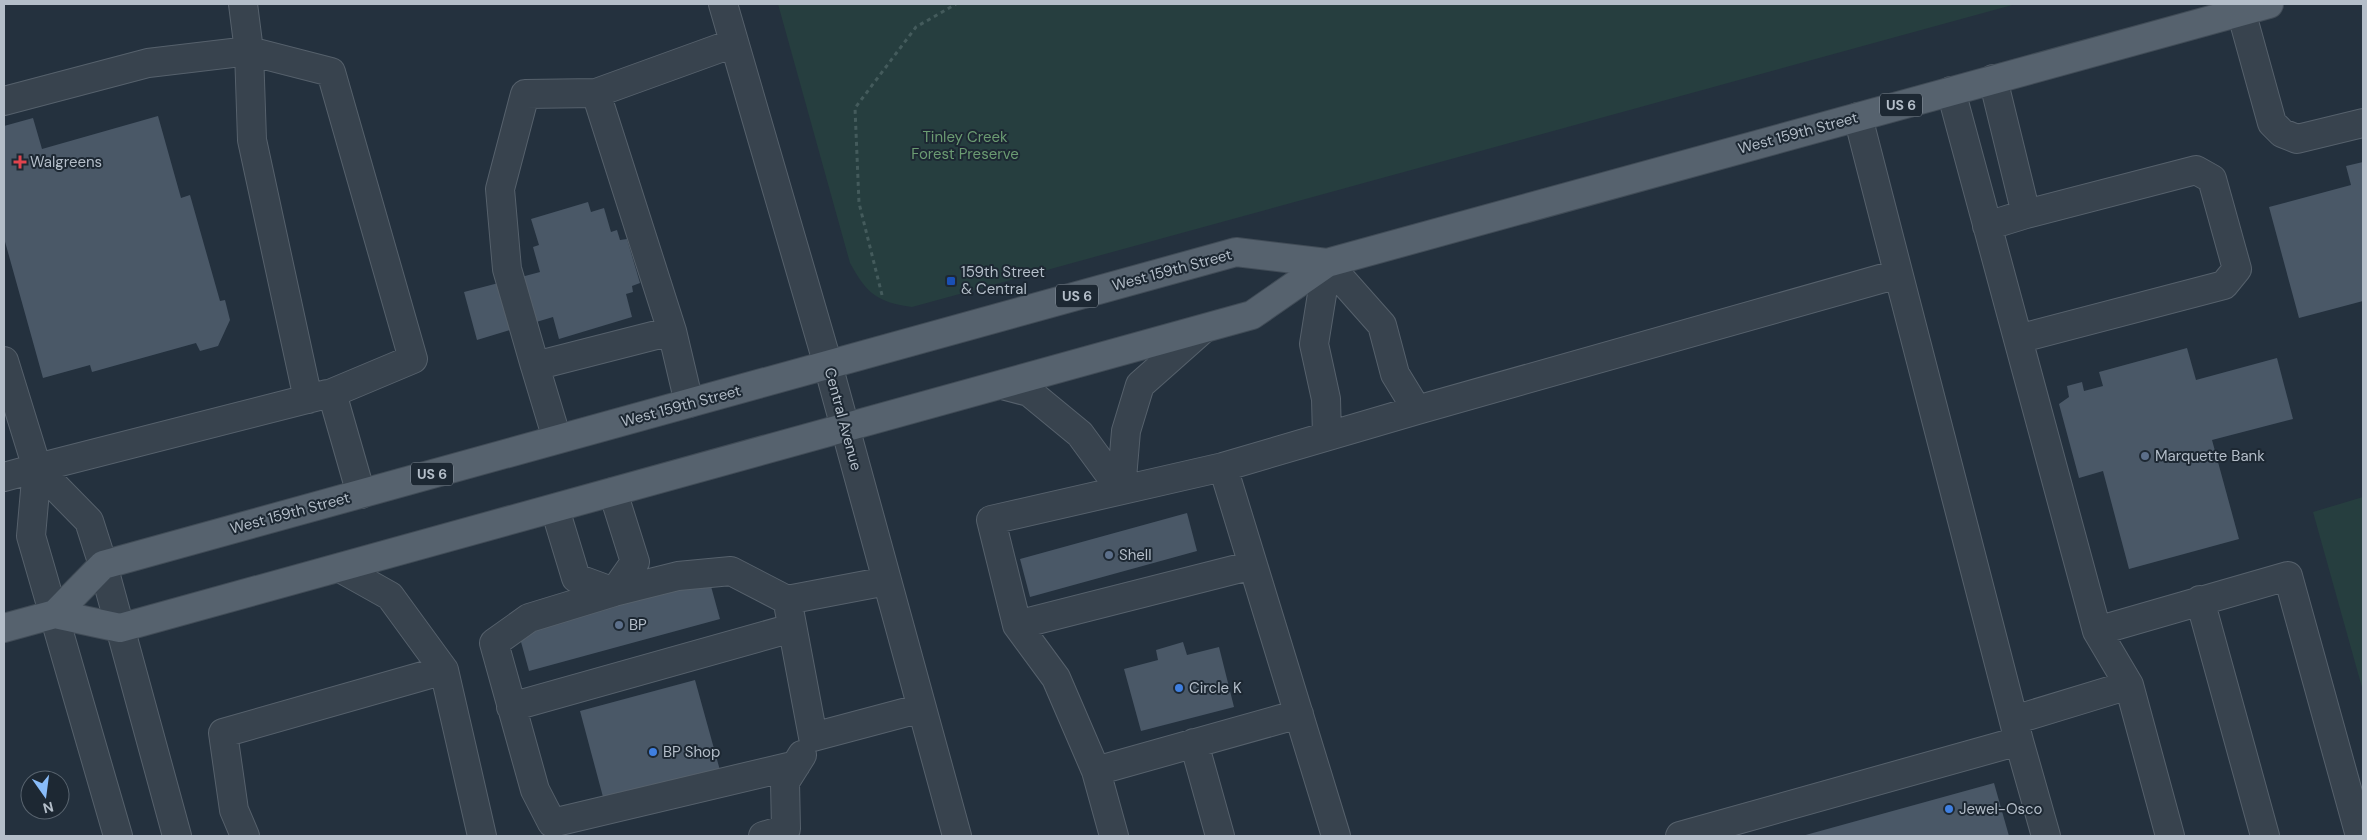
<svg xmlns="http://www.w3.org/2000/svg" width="2367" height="840" viewBox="0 0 2367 840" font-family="'DM Sans',sans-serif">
<rect width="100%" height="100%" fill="#24313e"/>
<path fill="#263e3f" d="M778,4H2016L912,307C877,302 867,294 850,263Z
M2363,497V691L2313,512Z"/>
<path fill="#4a5867" d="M158,116L181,198L190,195L220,301L225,300L230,320L218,346L200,351L196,343L92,372L90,365L43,378L4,238V126L33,118L42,149Z
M2363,162V301L2299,318L2269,207L2351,185L2346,166Z
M588,202L591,212L604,208L611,232L617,230L620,240L627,239L640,283L632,286L633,292L626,294L632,317L559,339L553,317L477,340L464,292L540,272L533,247L539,245L531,219Z
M2187,348L2196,380L2277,358L2293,419L2212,440L2239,539L2129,569L2103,471L2079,478L2059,404L2069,397L2067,386L2082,382L2084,391L2103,386L2099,372Z
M1187,513L1197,551L1030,597L1020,559Z
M709,579L720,619L529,671L518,631Z
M1183,642L1187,655L1219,647L1234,707L1141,731L1124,669L1158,660L1156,650Z
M695,680L726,792L610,823L580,711Z
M1994,783L2009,836H1802Z"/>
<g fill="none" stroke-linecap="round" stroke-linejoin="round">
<defs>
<path id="minor" d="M243,4L249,51L331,72L413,359L332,393L361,494
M723,4L828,365L957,836
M2241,11L2272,123L2282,133L2297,139L2363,123
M1993,79L2026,214
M1951,91L2018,339
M4,101L148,63L249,51L252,140L308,399
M1987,226L2026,214L2196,170L2212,179L2237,269L2224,285L2018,339L2097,631
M1327,263L1382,325L1395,374L1417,410
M672,331L596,93L734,43
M4,361L37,468L327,394
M535,366L507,269L500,189L525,94L596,93
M1002,385L1029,392L1080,434L1121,490L1126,431L1140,385L1202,330
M1327,436L1326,399L1314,344L1327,263
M557,439L535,366L672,331L689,403
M1223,467L991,520L1017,625L1056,678L1096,771L1299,714
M37,468L89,521L103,565L177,836
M37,468L31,536L118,836
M4,477L37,468
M613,492L635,562L614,592
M555,509L576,578L614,592
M340,568L390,596L444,670
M2200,600L2265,836
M789,609L813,737L922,708
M1017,625L1253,565
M511,707L792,628
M2014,720L2129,685
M2019,741L2046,836
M1194,743L1220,836
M796,765L552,823L535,790L494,643L529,618L614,592L678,576L731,571L787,600L887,581
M1096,771L1114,836
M245,836L234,810L223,733L444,670L482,836
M763,836L786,829L785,782L802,755
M1336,836L1223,467L1417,410L1898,274
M1680,836L2019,741L1858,117
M2170,836L2129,685L2097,631L2288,576L2360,836"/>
<path id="major" d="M55,614L103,565L1236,252L1327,263
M4,628L55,614L120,628L1252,315L1327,263L2269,4"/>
</defs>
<use href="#minor" stroke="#56616c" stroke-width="30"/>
<use href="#major" stroke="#414c57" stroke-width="30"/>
<path stroke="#445b5c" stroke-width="3" stroke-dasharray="4 4" stroke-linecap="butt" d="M882,295L859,203L855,108L916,27L956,4"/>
<use href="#minor" stroke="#38434e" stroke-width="28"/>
<use href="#major" stroke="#56626e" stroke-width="28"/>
</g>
<path fill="#e0444e" stroke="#1d2833" stroke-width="2" d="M17.5 154.5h5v5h5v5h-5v5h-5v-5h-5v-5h5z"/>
<rect fill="#1a4fb4" stroke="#1d2833" stroke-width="2" x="946" y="276" width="10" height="10" rx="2.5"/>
<g fill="#5c6f8a" stroke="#1d2833" stroke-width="2">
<circle cx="2145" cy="456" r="5"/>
<circle cx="1109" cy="555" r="5"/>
<circle cx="619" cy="625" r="5"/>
</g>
<g fill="#3f7fe0" stroke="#1d2833" stroke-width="2">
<circle cx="1179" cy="688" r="5"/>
<circle cx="653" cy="752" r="5"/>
<circle cx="1949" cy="809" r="5"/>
</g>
<g text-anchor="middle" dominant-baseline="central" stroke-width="4" stroke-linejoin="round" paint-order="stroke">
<g fill="#1d2833" stroke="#87919c" stroke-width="1">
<rect x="1880" y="93.5" width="42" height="23" rx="4"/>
<rect x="1056" y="284.5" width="42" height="23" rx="4"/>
<rect x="411" y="462.5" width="42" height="23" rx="4"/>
</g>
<g font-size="14" font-weight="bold" fill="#b4bec9">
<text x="1901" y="105">US 6</text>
<text x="1077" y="296">US 6</text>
<text x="432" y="474">US 6</text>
</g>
<g font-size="15" fill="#b4bec9" stroke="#1d2833">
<text transform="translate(1798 133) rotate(-15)">West 159th Street</text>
<text transform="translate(1172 270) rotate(-15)">West 159th Street</text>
<text transform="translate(681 406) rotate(-15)">West 159th Street</text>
<text transform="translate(843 419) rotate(75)">Central Avenue</text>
<text transform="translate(290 513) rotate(-15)">West 159th Street</text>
</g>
<g font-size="15" fill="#6b9b72" stroke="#1d2833">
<text x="965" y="137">Tinley Creek<tspan x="965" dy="17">Forest Preserve</tspan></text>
</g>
<g font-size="15" fill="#b4bec9" stroke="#1d2833" text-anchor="start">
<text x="30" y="162">Walgreens</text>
<text x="961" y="272">159th Street<tspan x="961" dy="17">&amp; Central</tspan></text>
<text x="2155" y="456">Marquette Bank</text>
<text x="1119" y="555">Shell</text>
<text x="629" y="625">BP</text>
<text x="1189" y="688">Circle K</text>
<text x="663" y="752">BP Shop</text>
<text x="1959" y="809">Jewel-Osco</text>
</g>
</g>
<rect width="2367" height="840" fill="none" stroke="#b4bec9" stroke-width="10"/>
<g transform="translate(45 795) rotate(166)"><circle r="24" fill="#1d2833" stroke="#59646f"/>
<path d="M0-4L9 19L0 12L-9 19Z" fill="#89bcf9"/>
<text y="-8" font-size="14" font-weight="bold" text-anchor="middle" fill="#b4bec9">N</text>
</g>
</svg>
